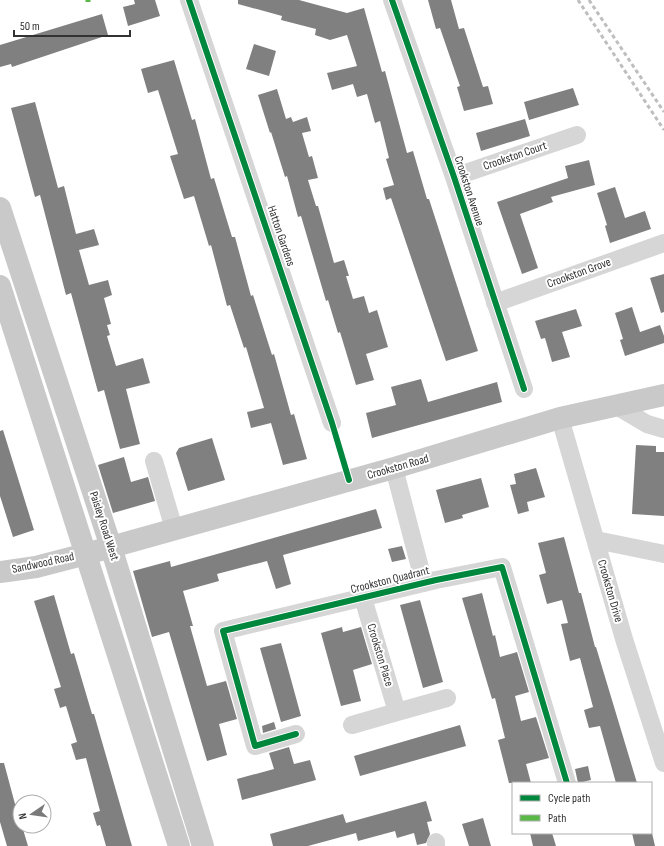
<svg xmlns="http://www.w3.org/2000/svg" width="664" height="846" viewBox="0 0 664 846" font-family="'Sofia Sans Condensed',sans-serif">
<rect width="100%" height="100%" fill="#fff"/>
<path fill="#808080" d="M134,0H155L160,16L128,26L123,7L135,4Z
M238,0H299L347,13L364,8L382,72L385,71L407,153L413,151L427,199H429L478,351L446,361L391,198L386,200L383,188L394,185L386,159L389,158L380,121L375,123L367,94L357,97L353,84L332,90L327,73L357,66L347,35L330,40L315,35L316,29L281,20L282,16L238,4Z
M428,0H451L459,29L464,28L483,87L488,86L493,104L464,111L457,87L460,86L440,28L436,29Z
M102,14L108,35L12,67L11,64L0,67V45Z
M254,44L276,51L269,76L246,69Z
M174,60L192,120L195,119L211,179L214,178L232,237H235L251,296L253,295L272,355L274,354L291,415L294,414L307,459L283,465L271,423L251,428L247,412L264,408L246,347L244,348L230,305L227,306L211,245L209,246L194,196L184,199L170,156L178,154L158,90L148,93L141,69Z
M573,88L579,105L529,120L524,102Z
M277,89L286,119L291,117L293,122L307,117L311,131L302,133L309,157L312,156L318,178L308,180L316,206H318L334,263L344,260L349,276H346L353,299L364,296L369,313L377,310L388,347L366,354L374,380L356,385L340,332L338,333L328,300L326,301L301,216L298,217L287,176L285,177L271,132L270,133L258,95Z
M35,102L58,188L64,186L76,234L94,229L99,245L79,250L89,285L108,280L112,295L104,298L111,324L107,325L110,335L107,336L116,366L143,358L150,383L126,389L140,444L120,449L104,390L98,392L71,293L66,295L40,195L35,197L11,108Z
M525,119L530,136L481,151L476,133Z
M589,160L595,185L551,197L553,202L520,214L538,268L522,274L497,202L568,178L565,166Z
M615,187L625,218L645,211L651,229L610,243L605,226L607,225L597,193Z
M664,274V312L661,313L650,278Z
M632,307L640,332L660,325L664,336V343L625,356L620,340L623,339L615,313Z
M576,309L582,326L562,332L570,357L552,362L545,338L541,339L535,321Z
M421,379L428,402L497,382L502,402L372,438L366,413L396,405L391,387Z
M3,430L34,530L13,537L0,496V431Z
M212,438L225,480L188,491L176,453L179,448Z
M636,445L656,446V452H664V516L632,514Z
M124,457L131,482L148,477L155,501L113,513L98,465Z
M536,468L545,497L527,502L529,511L518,514L510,485L516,484L514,474Z
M481,478L489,507L462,515L463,518L445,523L436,490Z
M376,509L382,528L283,555L291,584L276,589L267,561L217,574L219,581L183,591L193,626H190L207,686L226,681L237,719L219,724L227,755L207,761L169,632L152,637L133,571L170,561L171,567Z
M564,537L579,593H581L595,647H596L637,783H616L600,726L589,728L584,710L593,707L580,658L570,661L561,624L568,623L562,600L547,604L539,575L546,573L538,543Z
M402,546L406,559L392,562L388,549Z
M482,593L493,636L495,635L500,657L517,652L529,692L515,696L521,721L536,717L549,758L526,764L531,783H509L498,740L505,738L495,698L492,699L462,598Z
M54,595L71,654L74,653L92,714H94L132,846H106L100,825L97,826L93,813L100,811L86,758L76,760L71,744L77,742L66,706L60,708L54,689L61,687L34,601Z
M420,600L443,682L423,688L400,605Z
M342,627L343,632L361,627L372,664L353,670L361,701L341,706L321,633Z
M281,643L301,716L281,722L260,648Z
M274,722L276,729L263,733L262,726Z
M460,725L466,746L360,776L354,756Z
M289,747L294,764L310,760L316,780L242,800L237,779L274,769L269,753Z
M0,763H4L15,804L20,803V826H22L28,846H7L0,822Z
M588,766L591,780L578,783L575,769Z
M426,801L432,821L427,822L430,834L426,843L417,845L414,833L397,838L395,831L358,841L356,833L308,846H273L270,834L343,814L346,823Z
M483,818L491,846H469L462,824Z
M530,833H552L556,846H533Z
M632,833H652L655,846H635Z"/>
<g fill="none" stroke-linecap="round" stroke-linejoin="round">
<path stroke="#d6d6d6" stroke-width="18" d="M189,0L332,423
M392,0L454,177L524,389
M454,177L577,135
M495,303L664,243
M615,405L647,424L664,429
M560,418L624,639L664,763
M154,461L174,529
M394,468L424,583
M596,540L664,554
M363,598L397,712L447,698
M352,725L397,712
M296,734L255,746L223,631L436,580L502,567L567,783
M436,846V842"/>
<path stroke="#c9c9c9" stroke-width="22" d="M0,208L111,547L203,846
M0,286L179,846
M0,572L36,567L86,554L394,468L560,418L664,395"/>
<path stroke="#bebebe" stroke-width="3" stroke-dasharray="4 3" stroke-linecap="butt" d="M578,0L664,130
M589,0L664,112"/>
<path stroke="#58b947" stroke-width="5" stroke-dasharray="10 5" stroke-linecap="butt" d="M88,0V2"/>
<defs>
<path id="cycleway" d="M189,0L332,423L349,480
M392,0L454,177L524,389
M296,734L255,746L223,631L436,580L502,567L567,783"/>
</defs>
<use href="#cycleway" stroke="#fff" stroke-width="8"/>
<use href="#cycleway" stroke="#00873e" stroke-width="6"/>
</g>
<g text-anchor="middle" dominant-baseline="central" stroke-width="4" stroke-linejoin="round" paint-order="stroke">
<g font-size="12" fill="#323232" stroke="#fff">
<text transform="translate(515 156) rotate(-19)">Crookston Court</text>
<text transform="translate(469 191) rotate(72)">Crookston Avenue</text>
<text transform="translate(281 236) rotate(71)">Hatton Gardens</text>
<text transform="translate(579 273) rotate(-20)">Crookston Grove</text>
<text transform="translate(398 467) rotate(-16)">Crookston Road</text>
<text transform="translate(104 526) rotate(72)">Paisley Road West</text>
<text transform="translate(43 563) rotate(-12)">Sandwood Road</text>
<text transform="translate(390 580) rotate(-14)">Crookston Quadrant</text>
<text transform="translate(610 591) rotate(74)">Crookston Drive</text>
<text transform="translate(380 655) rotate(73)">Crookston Place</text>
</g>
</g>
<rect x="512" y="782" width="140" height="52" fill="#ffffff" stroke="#adadad"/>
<rect x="520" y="795" width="20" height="6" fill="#00873e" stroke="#adadad"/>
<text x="548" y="802" font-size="12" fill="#323232">Cycle path</text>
<rect x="520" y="815" width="20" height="6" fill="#58b947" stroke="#adadad"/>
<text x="548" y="822" font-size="12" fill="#323232">Path</text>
<g transform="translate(32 814) rotate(257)"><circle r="19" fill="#ffffff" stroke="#adadad"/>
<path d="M0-3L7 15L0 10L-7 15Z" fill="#7a7a7a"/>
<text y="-6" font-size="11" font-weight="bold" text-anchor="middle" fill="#323232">N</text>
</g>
<path d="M14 30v6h116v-6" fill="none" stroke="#323232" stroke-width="2"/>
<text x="20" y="30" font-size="12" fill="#323232" stroke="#ffffff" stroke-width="3" paint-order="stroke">50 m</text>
</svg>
